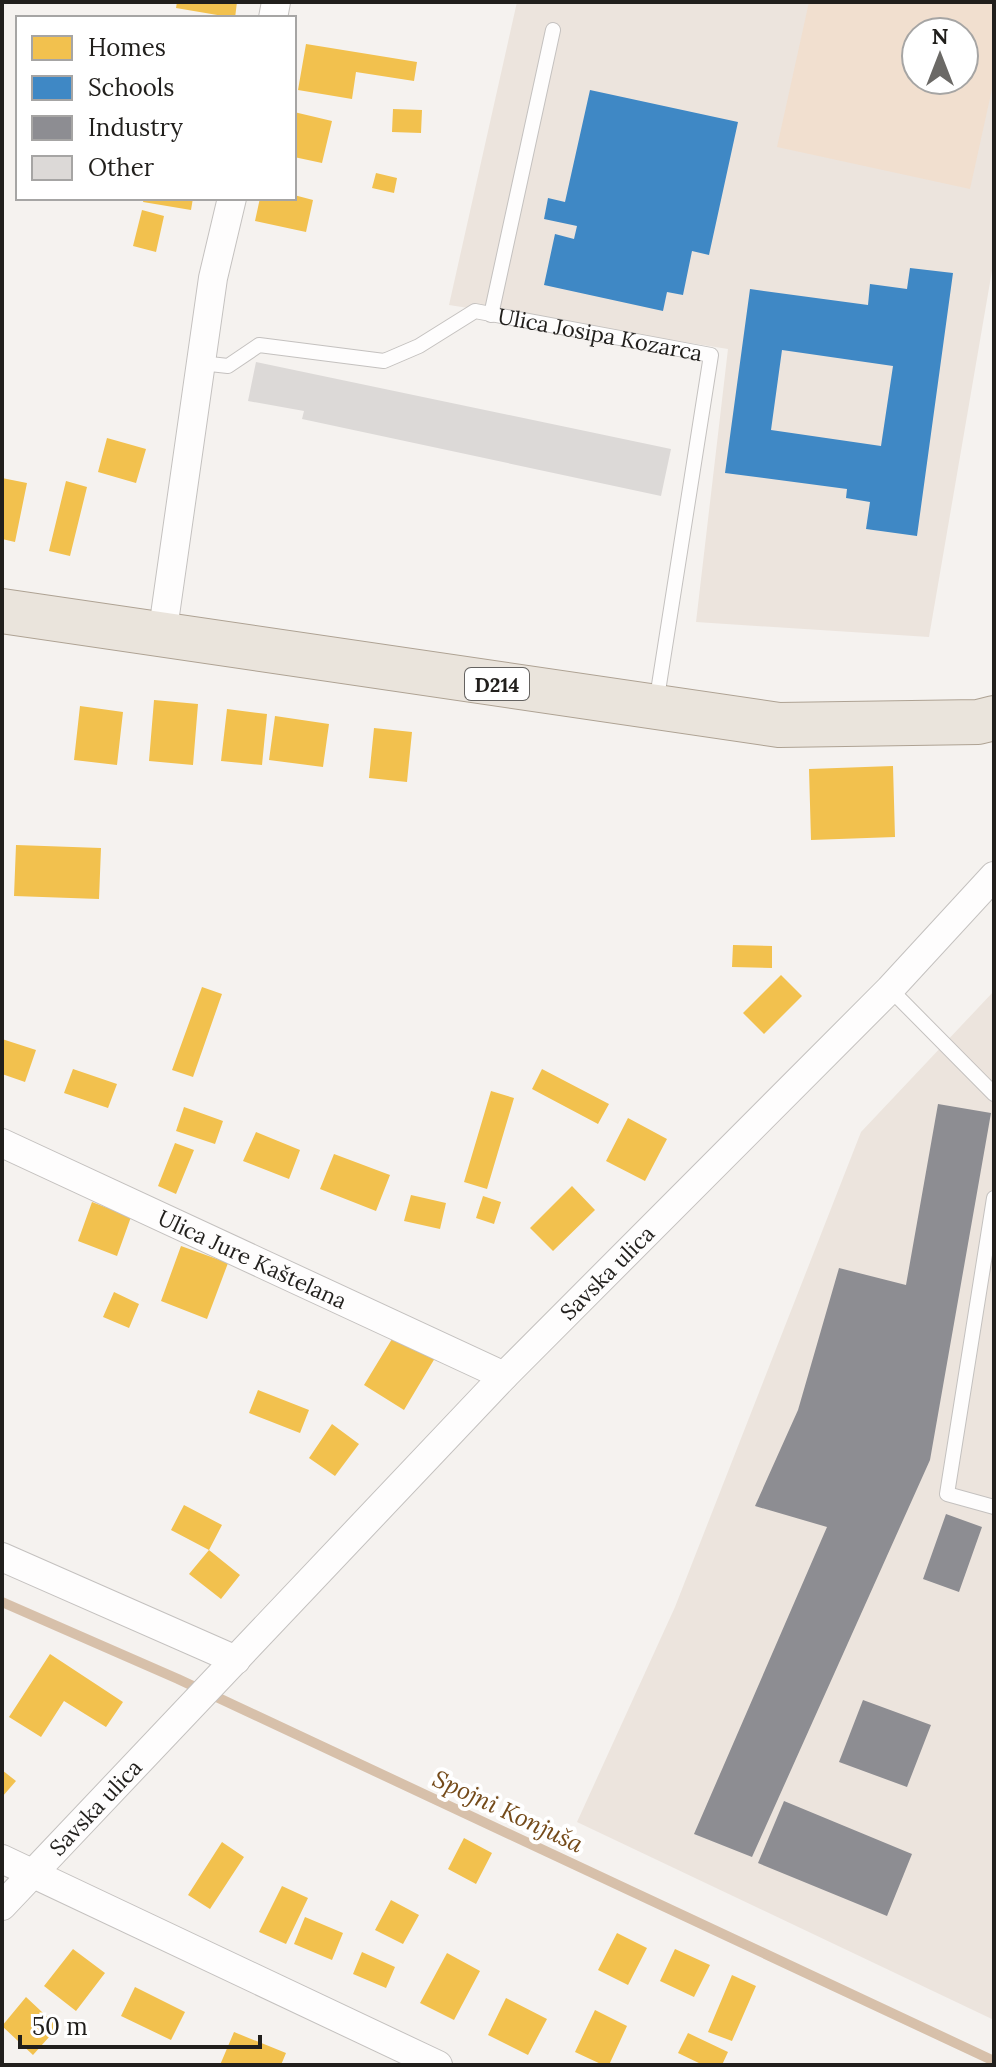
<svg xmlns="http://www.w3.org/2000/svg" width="996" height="2067" viewBox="0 0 996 2067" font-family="Lora,serif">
<rect width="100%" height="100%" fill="#f5f2ef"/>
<path fill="#ece4dd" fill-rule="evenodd" d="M517,2H994V259L929,637L696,622L728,349L449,305ZM916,32H964V80H916Z
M994,991V2020L577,1822L675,1607L861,1132Z"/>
<path fill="#f1dfcf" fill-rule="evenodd" d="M809,2H994V80L970,189L777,147ZM916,32H964V80H916Z"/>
<path fill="#f2c14e" d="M177,2H237L235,18L176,8Z
M306,44L417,62L414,81L356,72L352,99L298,90Z
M393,109L422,110L421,133L392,132Z
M294,112L332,121L322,163L294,157Z
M376,173L397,178L394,193L372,188Z
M294,195L313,200L306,232L255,221L260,198H294Z
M144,198H193L191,210L143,202Z
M142,210L164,216L156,252L133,246Z
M107,438L146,449L136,483L98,472Z
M2,478L27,483L15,542L2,539Z
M66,481L87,487L70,556L49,551Z
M154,700L198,704L193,765L149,761Z
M80,706L123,712L117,765L74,760Z
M227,709L267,714L262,765L221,761Z
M275,716L329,724L323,767L269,760Z
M374,728L412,732L407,782L369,778Z
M893,766L895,837L811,840L809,769Z
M16,845L101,848L99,899L14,896Z
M733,945L772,946V968L732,967Z
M781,975L802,996L764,1034L743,1013Z
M202,987L222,994L193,1077L172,1070Z
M2,1039L36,1050L25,1082L2,1074Z
M73,1069L117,1084L108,1108L64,1093Z
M542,1069L609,1104L598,1124L532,1089Z
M491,1091L514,1098L487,1189L464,1182Z
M184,1107L223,1121L215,1144L176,1131Z
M628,1118L667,1139L645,1181L606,1161Z
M256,1132L300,1150L289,1179L243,1161Z
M175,1143L194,1150L176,1194L158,1186Z
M334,1154L390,1175L376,1211L320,1189Z
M572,1186L595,1210L553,1251L530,1228Z
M411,1195L446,1203L440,1229L404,1221Z
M483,1196L501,1202L494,1224L476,1218Z
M92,1202L131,1217L117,1256L78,1241Z
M181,1246L228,1263L207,1319L161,1301Z
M114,1292L139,1304L129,1328L103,1317Z
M395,1334L435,1358L404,1410L364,1385Z
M258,1390L309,1410L300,1433L249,1413Z
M332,1424L359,1444L335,1476L309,1458Z
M184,1505L222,1525L209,1550L240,1575L221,1599L189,1574L209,1550L171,1530Z
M50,1654L123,1702L106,1727L64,1701L41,1737L9,1717Z
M2,1770L16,1781L2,1797Z
M464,1838L492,1853L476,1884L448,1869Z
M222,1842L244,1857L210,1909L188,1895Z
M282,1886L308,1898L286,1944L259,1932Z
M391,1900L419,1915L403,1944L375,1930Z
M305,1917L343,1933L332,1960L294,1944Z
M617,1933L647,1948L628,1985L598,1970Z
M73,1949L105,1973L76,2011L44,1986Z
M675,1949L710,1965L694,1997L660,1981Z
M362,1952L395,1967L386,1988L353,1974Z
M447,1953L480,1971L454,2020L420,2003Z
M732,1975L756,1986L732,2041L708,2032Z
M135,1987L185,2012L171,2040L121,2016Z
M26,1997L58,2027L33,2055L2,2026Z
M506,1998L547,2019L528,2055L488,2035Z
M595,2010L627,2026L609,2065H603L575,2052Z
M234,2032L286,2053L281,2065H220Z
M688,2033L728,2052L722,2065H703L678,2053Z"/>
<path fill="#3f88c5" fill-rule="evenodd" d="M590,90L738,122L709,255L692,251L683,295L667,292L663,311L544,285L555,234L574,239L577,226L544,219L548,198L565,202Z
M910,268L953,273L917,536L866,529L870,502L846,498L847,489L725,473L750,289L868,305L870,284L907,289ZM782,350L893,366L881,446L771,430Z"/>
<path fill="#8d8d92" d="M938,1104L991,1113L930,1460L752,1857L694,1834L827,1527L755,1506L798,1410L839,1268L906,1285Z
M946,1514L982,1527L959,1592L923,1579Z
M863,1700L931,1725L907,1787L839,1762Z
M784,1801L912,1854L887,1916L758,1863Z"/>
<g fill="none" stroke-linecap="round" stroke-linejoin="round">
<path stroke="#d7c0aa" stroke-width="10" d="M2,1602L178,1679L994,2061"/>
</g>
<path fill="#dcd9d7" d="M256,362L671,449L661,496L302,419L304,411L248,401Z"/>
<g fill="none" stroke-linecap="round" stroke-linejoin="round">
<defs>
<g id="service">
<path d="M491,315L553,30"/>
<path id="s1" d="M201,363L228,366L259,345L384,361L419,346L475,311L711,355L656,704"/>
<path d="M890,989L994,1094"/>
<path d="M994,1198L947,1494L994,1507"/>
</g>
<g id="minor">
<path d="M273,18L276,2"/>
<path d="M162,636L213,278L232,198"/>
<path id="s2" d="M2,1143L504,1376"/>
<path d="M2,1557L236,1660"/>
<path d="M2,1859L438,2065"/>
<path id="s3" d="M2,1906L504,1376L890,989L994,876"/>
</g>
<path id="primary" d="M2,611L779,725L978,722L994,718"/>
</defs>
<use href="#service" stroke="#c4c1bf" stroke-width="16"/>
<use href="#minor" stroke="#c4c1bf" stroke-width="30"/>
<use href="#primary" stroke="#aea293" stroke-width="46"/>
<use href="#service" stroke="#fefdfd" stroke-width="14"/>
<use href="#minor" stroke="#fefdfd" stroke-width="28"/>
<use href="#primary" stroke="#eae4dc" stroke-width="44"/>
</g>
<g text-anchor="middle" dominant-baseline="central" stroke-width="8" stroke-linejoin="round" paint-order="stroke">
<rect fill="#fff" stroke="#646260" stroke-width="2" x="465" y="668" width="64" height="32" rx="6"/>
<g font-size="20" font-weight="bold" fill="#211f1c">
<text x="497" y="684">D214</text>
</g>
<g font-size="22" fill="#211f1c" stroke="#fff">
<text stroke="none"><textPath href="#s1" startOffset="422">Ulica Josipa Kozarca</textPath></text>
<text stroke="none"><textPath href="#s2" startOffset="276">Ulica Jure Kaštelana</textPath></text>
<text stroke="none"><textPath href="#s3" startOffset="876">Savska ulica</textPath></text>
<text stroke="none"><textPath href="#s3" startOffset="136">Savska ulica</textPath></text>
</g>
<g font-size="24" font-style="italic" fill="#744a19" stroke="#fff">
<text transform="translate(508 1811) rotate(25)">Spojni Konjuša</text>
</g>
</g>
<rect width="996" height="2067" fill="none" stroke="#211f1c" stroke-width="8"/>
<rect x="16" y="16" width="280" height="184" fill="#ffffff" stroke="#a6a5a4" stroke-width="2"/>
<rect x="32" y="36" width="40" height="24" fill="#f2c14e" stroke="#a6a5a4" stroke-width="2"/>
<text x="88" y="56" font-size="24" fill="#211f1c">Homes</text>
<rect x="32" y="76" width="40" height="24" fill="#3f88c5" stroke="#a6a5a4" stroke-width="2"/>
<text x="88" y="96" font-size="24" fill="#211f1c">Schools</text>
<rect x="32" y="116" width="40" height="24" fill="#8d8d92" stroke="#a6a5a4" stroke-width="2"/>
<text x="88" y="136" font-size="24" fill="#211f1c">Industry</text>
<rect x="32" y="156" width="40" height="24" fill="#dcd9d7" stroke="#a6a5a4" stroke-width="2"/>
<text x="88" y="176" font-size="24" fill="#211f1c">Other</text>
<g transform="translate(940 56)"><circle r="38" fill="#ffffff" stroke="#a6a5a4" stroke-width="2"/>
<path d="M0-6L14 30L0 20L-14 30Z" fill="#6b6966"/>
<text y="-12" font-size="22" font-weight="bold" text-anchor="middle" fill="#211f1c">N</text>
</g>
<path d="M20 2035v12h240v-12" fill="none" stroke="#211f1c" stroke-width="4"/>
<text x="32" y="2035" font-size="24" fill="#211f1c" stroke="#ffffff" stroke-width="6" paint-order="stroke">50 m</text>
</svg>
